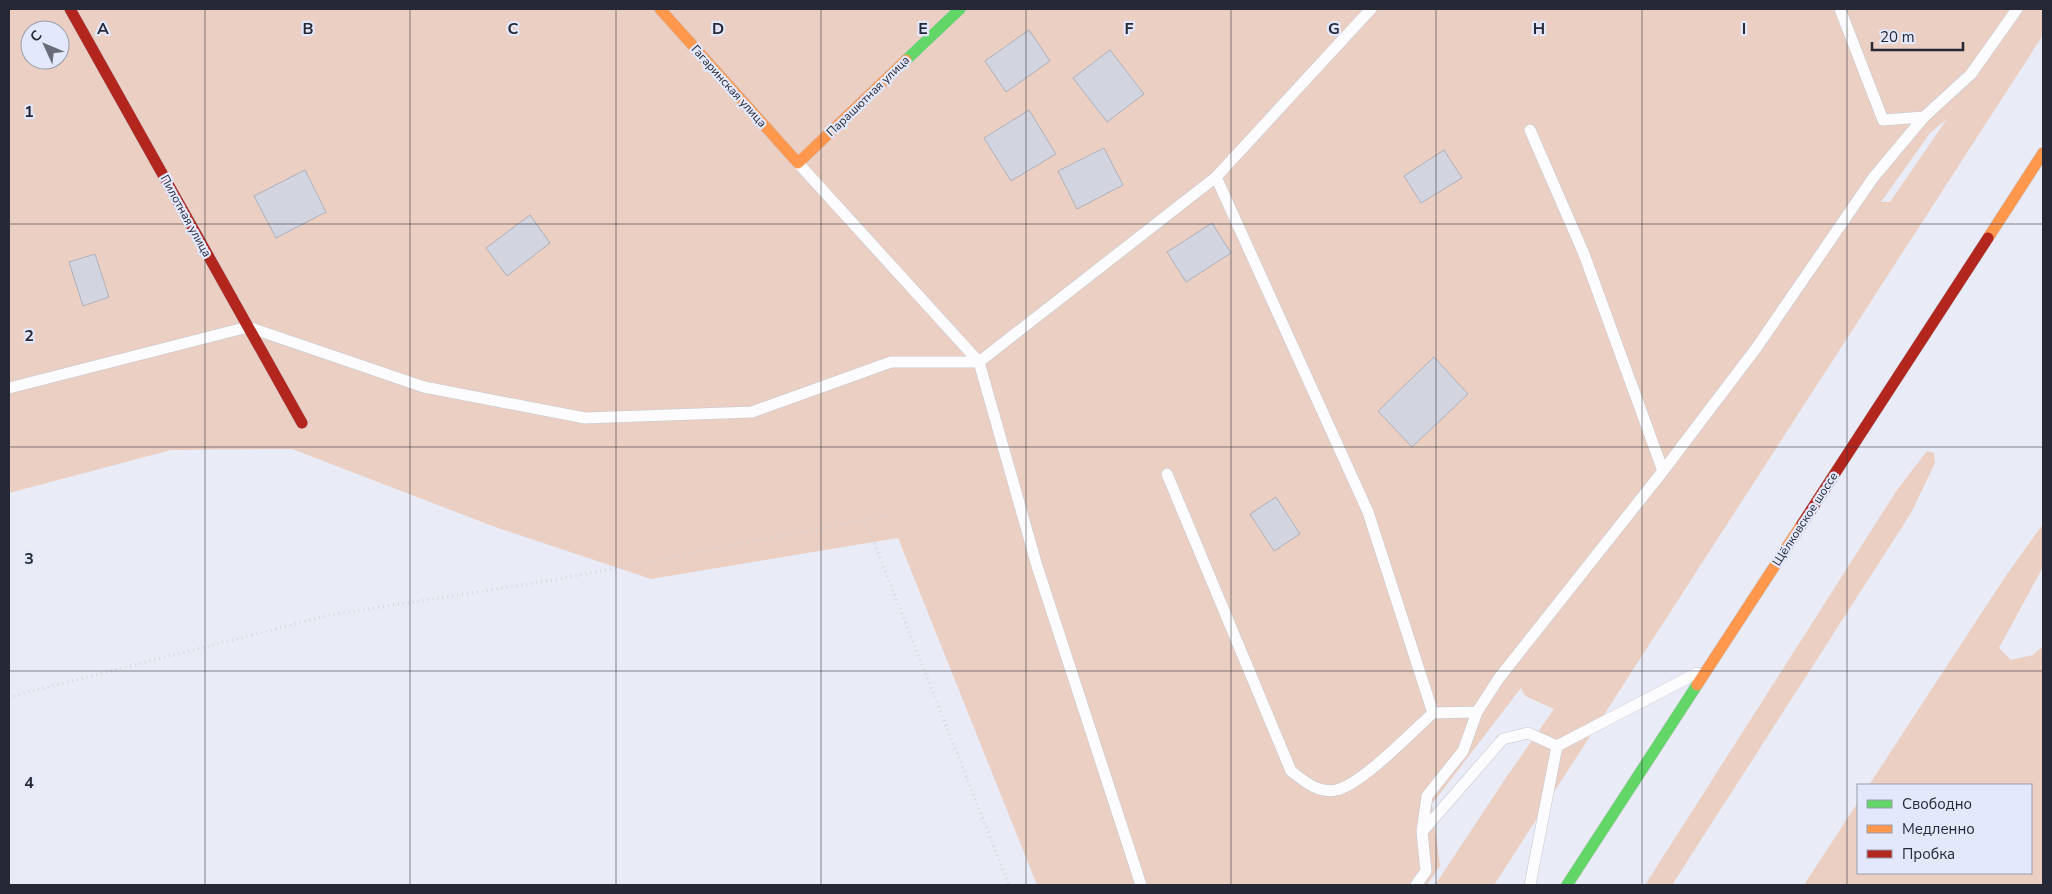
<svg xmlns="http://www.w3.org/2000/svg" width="2052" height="894" viewBox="0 0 2052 894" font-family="'Nunito Sans',sans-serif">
<rect width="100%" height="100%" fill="#e9ecf6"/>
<path fill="#ebcfc2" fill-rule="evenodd" d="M9,9H2043V35L1494,885H1435L1507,776L1554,709L1525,696L1521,688L1432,804L1440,866L1427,885H1037L898,538L651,579L495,527L292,449L171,450L9,493ZM30,30H60V60H30ZM1947,119L1890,202H1881L1930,133Z
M1927,451L1934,453L1935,463L1911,513L1672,885H1645L1897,490Z
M2043,524V567L1999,648L2011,660L2033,655L2043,646V885H1804L1858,802V873H2031V785H1869L2005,577Z"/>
<path fill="#d2d4e0" stroke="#aeb0ba" d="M1029,30L1050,61L1006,92L985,61Z
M1110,50L1144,94L1107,122L1073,78Z
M1029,110L1056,154L1011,181L984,138Z
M1104,148L1123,185L1077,209L1058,171Z
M1444,150L1462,178L1421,203L1404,176Z
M305,170L326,212L276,238L254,196Z
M530,215L550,243L507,276L486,248Z
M1212,223L1231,253L1186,282L1167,252Z
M95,254L109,297L83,306L69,262Z
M1434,357L1468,394L1412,447L1378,411Z
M1276,497L1300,534L1274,551L1250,514Z"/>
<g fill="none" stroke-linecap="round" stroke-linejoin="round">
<defs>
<path id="lane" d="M1840,9L1883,120L1924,117
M1530,130L1584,254L1663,471
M798,163L979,362L1037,566L1141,885
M9,388L248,327L424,387L585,418L752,412L891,362H979L1216,177L1371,9
M1167,474L1291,771C1304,781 1318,794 1336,790C1361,785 1412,732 1433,713L1368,512L1216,177
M1433,713L1477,712
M1557,746L1697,673
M1422,832L1427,796L1463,751L1477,712L1499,678L1663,471L1757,347L1873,178L1924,117L1971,74L2017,9
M1416,885L1426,871L1422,832L1503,739L1528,733L1557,746L1530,885"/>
<path id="fast" d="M906,60L960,9
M1567,885L1697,685"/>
<path id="slow" d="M660,9L798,163L906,60
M1988,238L2043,153
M1697,685L1802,524"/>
<path id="jam" d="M70,9L302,423
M1802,524L1988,238"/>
</defs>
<use href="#lane" stroke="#c3c6d0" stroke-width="12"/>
<use href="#fast" stroke="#c3c6d0" stroke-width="12"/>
<use href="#slow" stroke="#c3c6d0" stroke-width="12"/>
<use href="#jam" stroke="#c3c6d0" stroke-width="12"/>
<path stroke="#d6d7da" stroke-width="3" stroke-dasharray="1 4" stroke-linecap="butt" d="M865,520L1009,885
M9,697L330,615L548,581L889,515"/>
<use href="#lane" stroke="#fcfcfe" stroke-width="11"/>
<use href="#fast" stroke="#63d668" stroke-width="11"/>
<use href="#slow" stroke="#ff974d" stroke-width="11"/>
<use href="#jam" stroke="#b3261e" stroke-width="11"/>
</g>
<path fill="none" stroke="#262935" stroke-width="1" stroke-opacity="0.55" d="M205,9V885M410,9V885M616,9V885M821,9V885M1026,9V885M1231,9V885M1436,9V885M1642,9V885M1847,9V885M9,224H2043M9,447H2043M9,671H2043"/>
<g text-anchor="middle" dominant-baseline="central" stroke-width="4.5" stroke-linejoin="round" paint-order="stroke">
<g font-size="12" fill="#262935" stroke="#e3e8fc">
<text transform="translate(729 86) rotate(48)">Гагаринская улица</text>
<text transform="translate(868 96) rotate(-44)">Парашютная улица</text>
<text transform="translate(186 216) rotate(61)">Пилотная улица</text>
<text transform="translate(1805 519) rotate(-57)">Щёлковское шоссе</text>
</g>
</g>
<g font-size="16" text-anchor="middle" font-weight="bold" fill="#262935" stroke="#e3e8fc" stroke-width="4.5" stroke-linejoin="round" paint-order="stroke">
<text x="103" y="34">A</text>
<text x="308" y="34">B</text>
<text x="513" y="34">C</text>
<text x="718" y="34">D</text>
<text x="923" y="34">E</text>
<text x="1129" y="34">F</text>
<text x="1334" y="34">G</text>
<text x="1539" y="34">H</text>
<text x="1744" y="34">I</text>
<text x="29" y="117">1</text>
<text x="29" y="341">2</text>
<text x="29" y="564">3</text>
<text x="29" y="788">4</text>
</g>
<rect width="2052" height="894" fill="none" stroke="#262935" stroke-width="20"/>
<rect x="1857" y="784" width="175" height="90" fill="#e3e8fc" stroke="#979cac"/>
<rect x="1867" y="800" width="25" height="8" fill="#63d668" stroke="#979cac"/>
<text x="1902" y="809" font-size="15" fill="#262935">Свободно</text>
<rect x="1867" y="825" width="25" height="8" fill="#ff974d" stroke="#979cac"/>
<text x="1902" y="834" font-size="15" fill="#262935">Медленно</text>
<rect x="1867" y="850" width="25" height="8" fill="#b3261e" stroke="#979cac"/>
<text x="1902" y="859" font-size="15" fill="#262935">Пробка</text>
<g transform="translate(45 45) rotate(314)"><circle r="24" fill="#e3e8fc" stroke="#979cac"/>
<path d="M0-4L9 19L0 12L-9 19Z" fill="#6a6d79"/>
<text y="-8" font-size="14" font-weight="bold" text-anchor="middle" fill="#262935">С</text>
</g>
<path d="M1872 42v8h91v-8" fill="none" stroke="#262935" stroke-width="2.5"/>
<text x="1880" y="42" font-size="15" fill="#262935" stroke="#e3e8fc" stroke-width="4" paint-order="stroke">20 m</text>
</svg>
